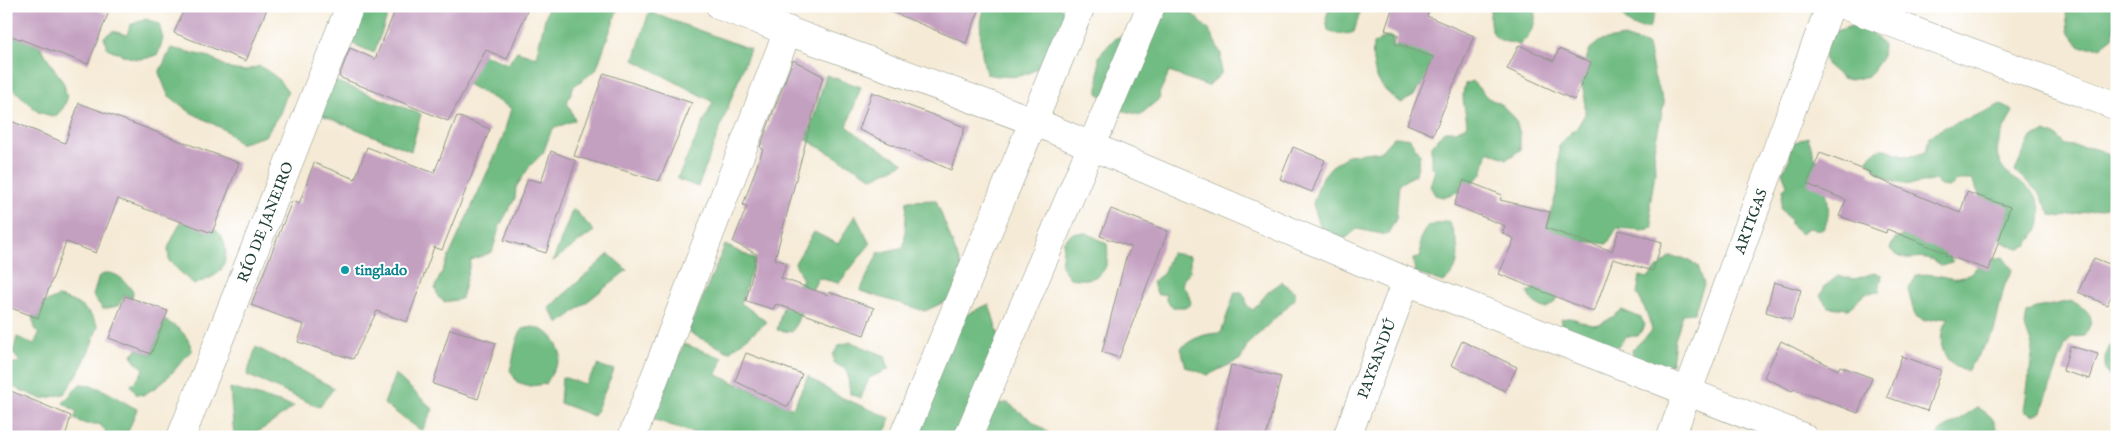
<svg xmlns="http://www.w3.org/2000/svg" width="2123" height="443" viewBox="0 0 2123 443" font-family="'IM FELL English',serif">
<rect width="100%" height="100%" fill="#fff"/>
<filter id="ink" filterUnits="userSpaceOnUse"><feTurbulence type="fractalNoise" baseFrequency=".02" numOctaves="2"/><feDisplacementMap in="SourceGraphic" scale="10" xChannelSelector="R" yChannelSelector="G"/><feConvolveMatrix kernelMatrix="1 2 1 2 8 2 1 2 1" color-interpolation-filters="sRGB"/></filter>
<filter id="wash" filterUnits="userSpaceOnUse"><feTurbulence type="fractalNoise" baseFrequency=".0096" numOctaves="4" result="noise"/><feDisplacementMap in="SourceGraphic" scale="20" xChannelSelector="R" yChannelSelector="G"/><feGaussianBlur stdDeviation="1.12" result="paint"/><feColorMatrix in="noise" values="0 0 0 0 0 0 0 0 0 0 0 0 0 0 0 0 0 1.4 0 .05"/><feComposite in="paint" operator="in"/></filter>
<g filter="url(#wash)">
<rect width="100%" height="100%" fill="#f5ead5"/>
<path fill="#71bc83" stroke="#487c5c" d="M359,6H391L374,53L346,41Z
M548,6H619L596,70L574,86L567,102L575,120L552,129L543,153L530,166L516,187L515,199L500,225L492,252L471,260L461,299L445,302L438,297L435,287L502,140L511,108L452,76L480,53L508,64L517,51L536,57Z
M985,6H1057L1062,8L1066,24C1045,65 1037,84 986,74C981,52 977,28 985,6Z
M1154,6L1185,7L1209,30L1221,54V74L1208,86L1169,72L1159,94L1160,98L1140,115L1113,108L1098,93L1099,56L1114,39L1132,31Z
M1330,6H1358L1360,12L1354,32C1347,35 1333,35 1328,30L1326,18Z
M1492,6H1532C1541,20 1529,37 1519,45C1513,42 1504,43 1499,39C1489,33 1488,16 1492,6Z
M1619,6H1671L1657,7L1649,28C1629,28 1627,25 1619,6Z
M2072,6H2117L2113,37L2100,47H2080L2068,31L2066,13Z
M649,12L750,49L698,187L677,179L713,102L634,60Z
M146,19L159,24L163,39L158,54C137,64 128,57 107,48L104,37L113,31L127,35L130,25Z
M1864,22L1883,45L1882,58L1869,76L1850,80L1842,78L1826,64L1823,51L1836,31Z
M6,34L40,46L64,84L67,99L63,108L55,117L38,112L6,82Z
M1387,36L1394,38L1392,45L1407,48L1414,44L1434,47L1435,88L1419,86L1414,96L1401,103C1377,87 1371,72 1373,44Z
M1624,37L1648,45L1654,76L1664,103L1654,149L1655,172L1650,205L1653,228L1644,230L1617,228L1607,244L1583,241L1571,255L1556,301L1546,309C1538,305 1529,301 1528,292L1534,289L1552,244L1545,234L1558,187L1559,145L1578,126L1585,114V99L1580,76L1590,49L1600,41Z
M171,48L210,57L230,69L243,71L260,66L276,77L288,91L280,113L265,136L239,144L225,130L190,112L168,95L159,73Z
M826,75L861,87L847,126L862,138L904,163L873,178L807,140Z
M327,78L421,114L411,151L314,112Z
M1472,81L1488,98L1502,105L1515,118L1520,134V150L1507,159L1488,151L1482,174L1475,180L1470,188L1443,197L1435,195L1430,186L1435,170L1431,166V147L1444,131H1456L1467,125C1466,108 1460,100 1465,84Z
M2000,104L2013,111C2007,125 1994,143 1998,158C2005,187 2045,179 2040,221C2040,228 2032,238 2028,245L2018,249L2003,242L1972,180H1959L1949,187L1940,186L1935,180C1904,189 1889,185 1867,161C1882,138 1891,155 1910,156C1915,156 1922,153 1926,152L1929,137C1949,121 1978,118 2000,104Z
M2046,132L2059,138L2066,145C2089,149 2099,144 2117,163V195L2105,208L2062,217L2051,215L2038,192L2015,171L2031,137Z
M1394,137L1409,138L1420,155L1416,174L1399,184L1396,219L1387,235L1357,229L1345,239L1321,229L1313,204L1321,179L1331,167L1348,155L1381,151Z
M1808,137C1815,160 1840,210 1822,230L1808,228L1801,234L1790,224V220L1781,209L1783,190L1787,185L1782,172L1790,158V144Z
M936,200L970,290L925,311L860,291L878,253L904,247L907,201Z
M573,208L594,231L553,261Z
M855,215L870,244L839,283L818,278L792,332L777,330L787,292L803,280L795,263L814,232L838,244Z
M181,221C191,224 206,225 215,230C228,237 229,262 219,272C214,278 201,281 194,285L169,261L168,248Z
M1448,221C1459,239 1465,269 1443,282L1415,273L1413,259L1421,257L1420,239L1427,226Z
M1914,231L1936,236L1953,262L1942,266C1919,247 1907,269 1890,249L1894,240Z
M1073,233H1087L1107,244C1111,272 1099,283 1070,278L1061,266L1064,241Z
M725,245L755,259L741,303L767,322L729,352L688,332Z
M1171,253L1190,256V272L1184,278L1182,286L1187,290L1191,303L1188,307H1172L1166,300V294L1158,295L1152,282L1163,274Z
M609,254L627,270L559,324L549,308Z
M1670,257L1683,258L1698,266L1704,284L1694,313L1683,314L1675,340L1672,364L1658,371L1634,362L1632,350L1652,331C1652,324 1642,301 1637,294L1640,276L1647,278Z
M2003,257L2012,269L2004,287L1994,332L1967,371C1941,365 1935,339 1948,317L1925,321L1915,316L1908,290L1917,275C1947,270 1957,293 1982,261Z
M107,273C119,273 127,283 133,292L132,298L125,295L118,306L103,309L93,296L99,276Z
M1874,273L1882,275L1879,292L1866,293L1848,309L1828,307L1820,296L1825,286L1838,276L1855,279Z
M1282,282L1295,292V299L1247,345L1241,359L1208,375L1186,367L1181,348C1193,338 1205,333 1221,333L1235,292H1242L1246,299V305L1253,310L1269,291Z
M58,297C77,301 89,309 98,326C90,350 80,374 64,394L42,399L6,384V362L11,364L20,362L13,353L17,337L34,344L39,334L35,328L32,316L38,318L44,303Z
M2072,301C2089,311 2098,316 2084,336L2072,337L2065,346L2041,412L2033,415L2024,411L2033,349L2025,326L2027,313L2036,308Z
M989,304L999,336L959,437H912L957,319Z
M1622,310L1641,318L1645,325L1638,336H1627L1609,355L1561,332V319C1574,316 1577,321 1589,324C1600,328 1613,316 1622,310Z
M164,320C179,328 187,333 192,350L171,374L158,386L143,395L136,394L131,385L139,377L144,368L135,362L132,354L138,349L151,354Z
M533,327C549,330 557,340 561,356L546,384L530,386L517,382L510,370C515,355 514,343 522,329Z
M851,342L885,356L889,369L869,378L861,398L850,394L847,370L834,363L833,355L839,345Z
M2117,343V377H2110L2105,371V357L2110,346Z
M684,344L723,358L717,375L793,408L808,376L836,395L890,418L884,437H706L652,419Z
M256,347L334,388L319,407L247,375Z
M598,365L614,370L594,416L560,403L562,377L585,384Z
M395,374L433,409L422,431L384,404Z
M80,384C101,384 118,400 137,409L126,437H101L106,431L99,424H86L74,419L77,412L63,403Z
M230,388L293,406H294C275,420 258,437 234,437Z
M1008,403L1050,434L1068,437H970L988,404Z
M1977,408C1992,415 1997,420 1996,437H1936L1940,431Z"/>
<g id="blocks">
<path fill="#c39fc0" d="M6,6H88L108,14L88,64L6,34Z
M185,6H268L246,61L174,33Z
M397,6H529L507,59L486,50L448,121L339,77L350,48L375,59Z
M878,6H981L966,43Z
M1393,6H1431L1427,16L1474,36L1433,135L1407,124L1433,57L1395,44L1398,35L1385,30Z
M1519,45L1554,61L1559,49L1591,63L1574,100L1507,69Z
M793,60L823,76L775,259L787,263L781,278L828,295L829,292L874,308L864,335L776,304L773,309L746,301L757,254L733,242L747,206L743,205L763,149L760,147Z
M604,73L692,103L659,181L574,156Z
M872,92L965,127L951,170L859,130Z
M79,103L239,163L212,233L118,199L96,253L66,242L38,318L6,306V119L65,143Z
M457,116L490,129L442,250L434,247L407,322L377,311L353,359L298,342L304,325L251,305L292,201L299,204L314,163L355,179L367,147L434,173Z
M1293,147L1325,160L1312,192L1280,179Z
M551,151L576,161L546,253L504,240L528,179L541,182Z
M1820,153L1870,172L1869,175L1960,213L1967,192L2010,207L1989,270L1945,255L1946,253L1887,229L1886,233L1839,216L1846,200L1807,184Z
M1464,180L1502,195L1500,200L1550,212L1546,228L1612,251L1619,230L1662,242L1653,271L1613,259L1594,312L1499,274L1514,239L1502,233L1505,226L1454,205Z
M1111,209L1168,231L1119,358L1102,352L1125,261L1131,247L1100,236Z
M2094,258L2117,267V283L2107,305L2078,292Z
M1774,282L1801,290L1792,320L1766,312Z
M125,296L168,311L151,354L109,338Z
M450,329L496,343L478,399L433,384Z
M1462,341L1517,367L1505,391L1451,365Z
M1781,341L1838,370L1840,366L1872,378L1858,413L1794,389L1792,391L1764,377Z
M2070,346L2098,354L2090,379L2063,371Z
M746,353L802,374L788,407L735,381Z
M1902,356L1941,370L1927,411L1887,397Z
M1231,365L1281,377L1266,437H1214Z
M6,389L71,416L65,437H6Z"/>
</g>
</g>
<g filter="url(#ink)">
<use href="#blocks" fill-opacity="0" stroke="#8a9484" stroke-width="1"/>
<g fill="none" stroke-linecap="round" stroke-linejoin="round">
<defs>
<g id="minor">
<path d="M720,6L1033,121L1406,281L1803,437"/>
<path d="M1846,6L2117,106"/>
<path id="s1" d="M181,437L350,6"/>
<path d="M632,437L788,30"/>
<path d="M903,437L1081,6"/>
<path d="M968,437L1151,6"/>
<path id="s2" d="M1347,437L1406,281"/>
<path id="s3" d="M1671,437L1830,6"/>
</g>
</defs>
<use href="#minor" stroke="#8a9484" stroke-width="29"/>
<use href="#minor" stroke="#fff" stroke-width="28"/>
</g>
</g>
<circle fill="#0f9aa8" stroke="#fff" stroke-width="2" cx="345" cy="270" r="5"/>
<g text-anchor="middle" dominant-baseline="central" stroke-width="4" stroke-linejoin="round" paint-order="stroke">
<g font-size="15" fill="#1f3d34" stroke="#fff">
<text stroke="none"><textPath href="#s1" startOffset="231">RÍO DE JANEIRO</textPath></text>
<text stroke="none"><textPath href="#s3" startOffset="230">ARTIGAS</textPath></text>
<text stroke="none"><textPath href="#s2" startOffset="84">PAYSANDÚ</textPath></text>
</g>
<g font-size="15" font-weight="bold" fill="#0d838f" stroke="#fff" text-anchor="start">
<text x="355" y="270">tinglado</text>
</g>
</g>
<rect width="2123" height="443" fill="none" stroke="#fff" stroke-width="25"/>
</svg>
